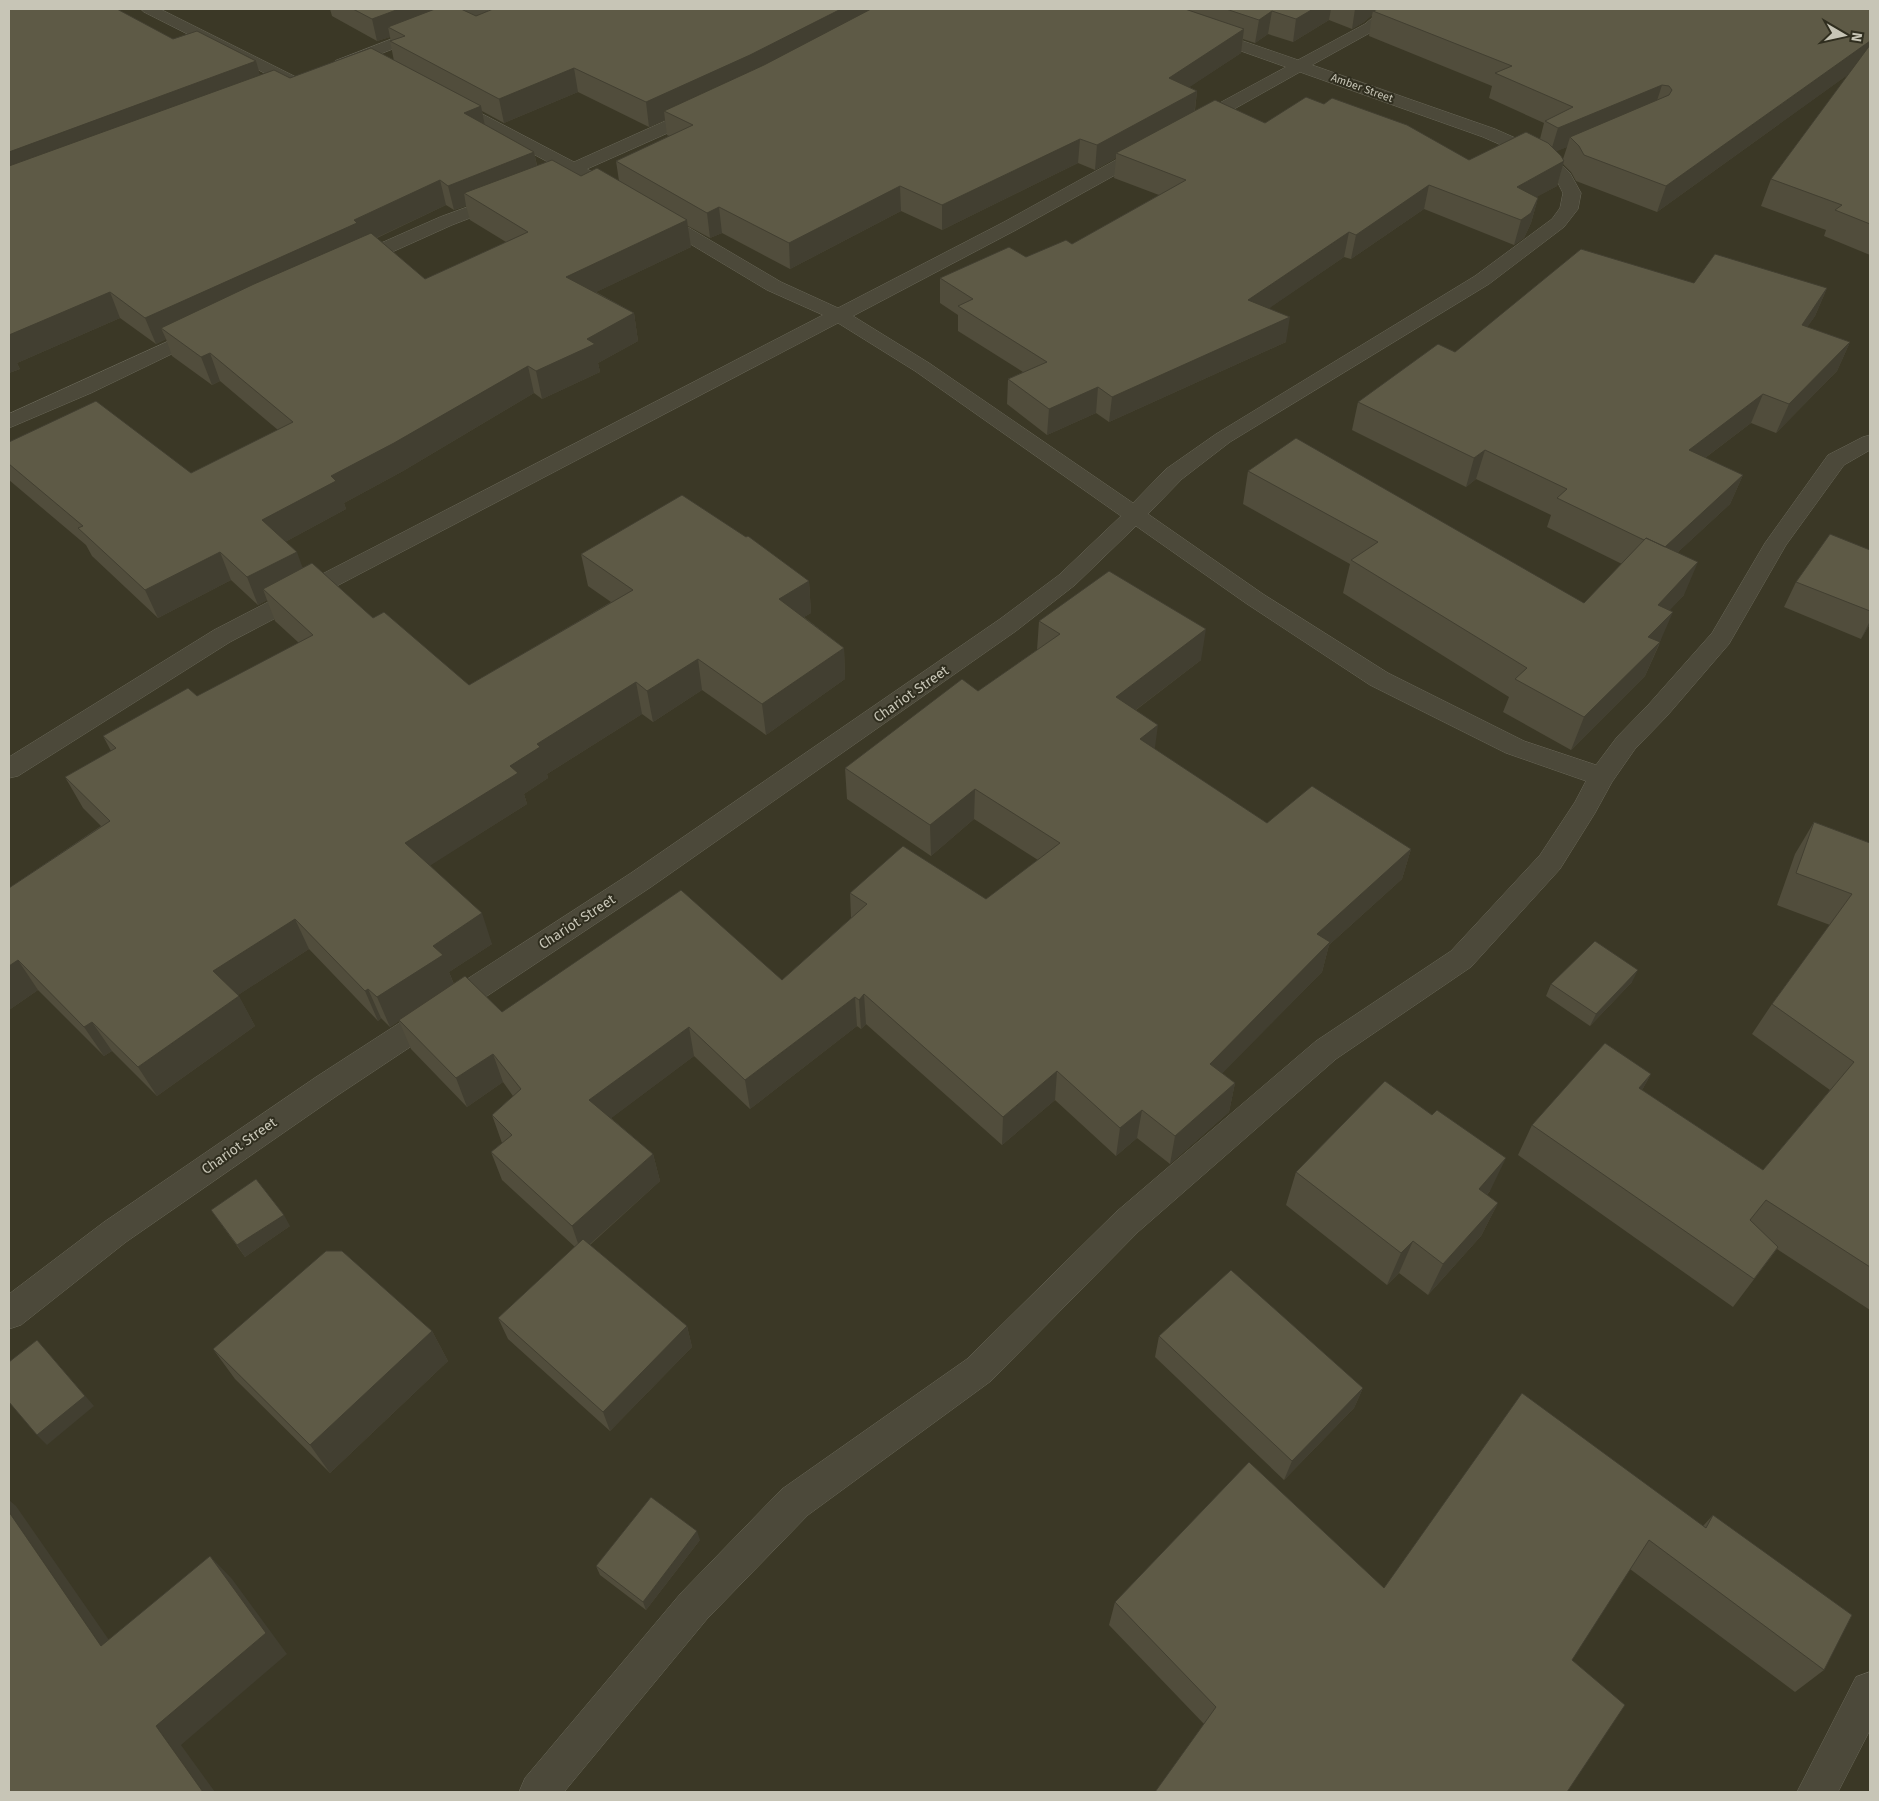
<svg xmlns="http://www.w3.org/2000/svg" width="1879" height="1801" viewBox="0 0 1879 1801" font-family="'Fira Sans',sans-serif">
<rect width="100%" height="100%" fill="#3b3826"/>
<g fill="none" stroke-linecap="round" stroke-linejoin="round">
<defs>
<path id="minor" d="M141,9H160L300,79L302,82L300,85H288L144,12Z
M469,9H490L487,12L347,67H335L333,64L335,61Z
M1129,9H1150L1298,60L1365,24L1383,9H1399L1375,30L1312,65L1495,129L1529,144L1554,158L1570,173L1581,193L1578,209L1564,227L1489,284L1230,442L1182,479L1148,514L1263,594L1388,673L1524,741L1596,765L1617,737L1649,704L1712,633L1765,543L1828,455L1863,437L1870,435V450L1844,465L1786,545L1729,644L1667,716L1635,749L1612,782L1595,813L1560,869L1471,967L1336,1059L1138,1232L991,1381L808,1515L707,1619L564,1792H519L525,1778L681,1593L782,1489L967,1359L1116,1212L1316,1041L1451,951L1540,855L1575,802L1586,781L1506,753L1370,685L1247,604L1136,526L1075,585L1016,631L651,887L338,1095L126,1242L21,1325L9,1329V1294L104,1222L316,1077L631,873L1000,619L1059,575L1121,516L915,371L838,323L230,642L18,776L9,778V757L214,630L823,315L767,290L652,221L649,217L652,213L658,212L664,213L781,282L838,308L1004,222L1141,146L1147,145L1153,146L1156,150L1153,154L1016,230L853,316L929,363L1133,503L1166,469L1216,434L1475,276L1552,219L1560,208L1563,193L1556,179L1542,166L1517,152L1483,137L1300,72L1202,127H1190L1188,123L1190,119L1286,67L1131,12Z
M450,97L574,162L694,108H706L708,112L706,116L587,169L623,189L626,193L623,197L617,198L574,177L562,181L556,180L553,176L561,169L444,106L442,102L444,98Z
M503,194L509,195L512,199L509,203L452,225L361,266L354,268L347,266L345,262L347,258L440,217Z
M202,326L209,328L212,332L209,336L91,393L9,428V414Z
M1870,1672V1730L1838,1792H1797L1856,1677Z"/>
</defs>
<use href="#minor" stroke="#696758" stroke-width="1"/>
<use href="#minor" fill="#4c493a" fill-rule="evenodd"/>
</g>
<path fill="#514d3c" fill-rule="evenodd" d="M330,9H461L476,16L493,9H1870V255L1824,236L1826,230L1761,206L1771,179L1850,73L1657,212L1576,181L1571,172L1563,164L1557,186L1536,197L1538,198L1531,223L1524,238L1514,245L1424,209L1351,259L1344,257L1269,308L1286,342L1109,422L1096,413L1047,435L1007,404L1008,379L1023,372L958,331V315L940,303V278L1026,257L1072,244L1159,195L1114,178L1116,158L1095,170L1078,163L942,230L901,211L790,269L722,233L710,238L688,226L691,247L596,292L634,313L638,341L598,363L600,372L542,399L534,393L403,471L344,503L346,509L285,542L303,568L469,685L611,602L588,586L581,554L809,581L811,613L804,617L844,648L845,679L766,735L702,690L653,722L642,714L547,774L548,778L524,794L527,804L430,865L492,944L449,972L454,984L502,1012L782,980L851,918L850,893L986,899L1038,860L974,819L931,856L847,799L845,768L978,691L1037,650L1039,621L1201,660L1136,710L1154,749L1267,823L1411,849L1402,879L1329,945L1322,972L1222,1073L1235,1083L1229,1112L1170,1164L1137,1138L1116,1156L1055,1100L1002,1145L866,1024L861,1029L857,1026L750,1109L694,1056L611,1118L653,1154L660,1181L590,1245L687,1326L692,1347L610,1431L508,1339L498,1318L575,1247L502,1180L491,1152L502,1143L492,1115L513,1096L503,1082L467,1107L411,1049L399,1021L390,1027L381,1018L378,1021L309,949L238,995L255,1026L157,1096L112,1051L104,1056L38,990L9,1010V888L101,826L83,808L65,777L111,751L103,736L197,696L299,643L275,621L267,600L258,605L231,580L158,618L92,556L86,545L9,480V442L191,473L278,430L220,381L212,385L172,356L166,339L156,344L120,318L17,363L20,369L9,373L173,39L260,75L290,78L394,61L390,41H391L390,37L377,41L332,16ZM1372,15L1369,36L1492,86L1489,98L1544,123L1540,139L1469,160L1195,110L1197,91L1189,87L1241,53L1243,39L1255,43L1268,34L1293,42L1329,20L1352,29L1364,22ZM578,92L649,127L665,120L667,135L669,136L616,161L619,181L581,176L537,165L534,152L485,125L482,111L504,123ZM1567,147L1563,159L1556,151ZM446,205L454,210L466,206L470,220L506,242L425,279L377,238Z
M1694,283L1827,288L1815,316L1807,327L1850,342L1837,371L1776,433L1751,423L1705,458L1743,475L1730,504L1678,552L1684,595L1669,610L1659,645L1645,676L1571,750L1503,712L1509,697L1343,593L1350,564L1243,504L1248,471L1584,603L1622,564L1547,527L1551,515L1476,479L1466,487L1352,430L1358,402L1455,352Z
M1870,550V624L1861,639L1784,607L1796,582Z
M1814,822L1870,843V1310L1777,1249L1733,1307L1518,1155L1532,1125L1651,1074L1642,1090L1763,1170L1830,1090L1752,1034L1772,1004L1830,925L1777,905L1795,854Z
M1632,982L1590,1026L1546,996L1551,984Z
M1296,1172L1490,1191L1487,1195L1498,1203L1481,1236L1428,1295L1399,1273L1387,1285L1286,1205Z
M211,1210L290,1226L245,1257Z
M432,1331L448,1361L330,1473L235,1379L213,1349Z
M1159,1336L1363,1388L1354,1408L1284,1480L1155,1357Z
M1713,1515L1824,1670L1795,1692L1630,1569L1204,1724L1109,1625L1115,1602L1384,1588L1703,1526Z
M700,1540L646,1610L600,1575L596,1566Z"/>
<path fill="#423f31" d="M399,9H437L388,27L390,37L377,41L372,19Z
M841,9H886L664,111L665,120L649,127L646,102Z
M1313,9H1331L1329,20L1293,42L1296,19Z
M1355,9H1380L1373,11L1372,15L1364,22L1352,29Z
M1272,11L1268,34L1255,43L1259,20Z
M1244,29L1241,53L1167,102L1169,78Z
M1870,41V53L1867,61L1657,212L1666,186Z
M256,61L263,85L9,181V152Z
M574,68L578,92L504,123L499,99Z
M1662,85L1654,110L1570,137L1567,147L1550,154L1558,128Z
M1197,91L1194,115L1116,153V158L1095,170L1097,145Z
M481,106L486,131L464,113Z
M1080,139L1078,163L942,230V205Z
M534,152L539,176L464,193L466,206L454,210L448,186Z
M1564,161L1557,186L1511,211L1517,187Z
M440,180L446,205L363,244L161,328L166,339L156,344L145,318Z
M1429,185L1424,209L1351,259L1356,235Z
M900,186L901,211L790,269L789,243Z
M1538,198L1531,223L1524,238L1514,245L1521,220Z
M719,207L722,233L710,238L707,213Z
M687,220L691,247L571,304L566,277Z
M1349,232L1344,257L1245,325L1248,300Z
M1827,288L1815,316L1790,353L1802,325Z
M110,292L120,318L17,363L20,369L9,373V335Z
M634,313L638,341L598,363L600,372L542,399L536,371L587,339Z
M1290,317L1286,342L1109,422L1112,397Z
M1850,342L1837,371L1776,433L1789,404Z
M210,353L220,381L212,385L201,357Z
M528,366L534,393L403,471L344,503L346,509L272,549L262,520L331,476Z
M1098,387L1096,413L1047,435L1049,409Z
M1763,394L1751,423L1677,479L1689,450Z
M1485,450L1476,479L1466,487L1474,458Z
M1743,475L1730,504L1650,578L1662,549Z
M220,552L231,580L158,618L145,590Z
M297,552L307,580L263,589L267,600L258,605L247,577Z
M1698,562L1684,595L1644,638L1658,605Z
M809,581L811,613L782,630L779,599Z
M1673,612L1645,676L1571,750L1584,717L1648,637Z
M1870,621V624L1861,639Z
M1206,629L1201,660L1113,727L1116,697Z
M844,648L845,679L766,735L762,704Z
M698,659L702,690L653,722L647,691Z
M636,682L642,714L547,774L548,778L524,794L527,804L417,874L405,843L537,744Z
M1158,725L1154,755L1140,739Z
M975,789L974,819L931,856L930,825Z
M1411,849L1402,879L1329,945L1322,972L1204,1092L1210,1064L1317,934Z
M482,913L492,944L449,972L454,985L390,1027L377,997L433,946Z
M295,919L309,949L229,1001L213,971Z
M18,960L38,990L9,1010V966Z
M1638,970L1632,982L1590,1026L1596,1014Z
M368,989L381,1018L378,1021L365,991Z
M864,994L866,1024L861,1029L859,1000Z
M239,996L255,1026L157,1096L138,1067Z
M855,997L857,1026L750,1109L745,1080Z
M92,1022L112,1051L104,1056L84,1027Z
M689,1027L694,1056L598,1128L589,1100Z
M493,1054L503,1082L467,1107L456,1078Z
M1057,1071L1055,1100L1002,1145L1003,1117Z
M1651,1074L1634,1104L1639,1088Z
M1235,1083L1229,1112L1170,1164L1175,1136Z
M1142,1110L1137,1138L1116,1156L1120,1128Z
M653,1154L660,1181L581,1252L572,1226Z
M1506,1158L1490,1191L1463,1222L1479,1189Z
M1498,1203L1481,1236L1428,1295L1443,1264Z
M284,1215L290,1226L245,1257L237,1245Z
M1413,1241L1399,1273L1387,1285L1401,1253Z
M687,1326L692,1347L610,1431L603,1412Z
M432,1331L448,1361L330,1473L310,1445Z
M37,1340L94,1406L47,1445L37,1435Z
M1363,1388L1354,1408L1284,1480L1292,1461Z
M9,1500L16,1506L127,1666L101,1646L9,1512Z
M697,1531L700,1540L646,1610L643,1602Z
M210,1556L232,1579L287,1654L181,1745L215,1792H203L156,1726Z"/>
<path fill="#5e5a46" stroke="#423f31" d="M9,9H117L173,39L197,31L256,61L9,152Z
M353,9H399L372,19Z
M435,9H461L476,16L493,9H841L750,55L646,102L574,68L499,99L390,41L405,36L388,27Z
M871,9H1185L1244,29L1169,78L1197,91L1097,145L1080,139L942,205L900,186L789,243L719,207L707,213L616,161L693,125L664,111L764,65Z
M1226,9H1313L1296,19L1272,11L1259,20Z
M1378,9H1870V41L1666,186L1584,155L1579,146L1570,137L1669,95L1672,90L1669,86L1662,85L1558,128L1545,121L1573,107L1495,73L1512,66L1373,11Z
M1870,45V224L1835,210L1842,205L1771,179Z
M371,48L481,106L464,113L534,152L448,186L440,180L354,220L357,223L145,318L110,292L9,335V166L274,70L290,78Z
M1306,97L1324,104L1332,98L1407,125L1469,160L1526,132L1548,143L1561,156L1564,161L1517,187L1538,198L1531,213L1521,220L1429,185L1356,235L1349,232L1248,300L1290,317L1112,397L1098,387L1049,409L1008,379L1047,362L958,306L973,299L940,278L1009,247L1026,257L1066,240L1072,244L1186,180L1116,153L1215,100L1265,123Z
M552,160L581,176L597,168L687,220L566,277L634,313L587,339L595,344L536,371L528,366L394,443L331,476L336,481L262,520L297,552L247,577L220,552L145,590L78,528L83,526L9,464V442L96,401L191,473L293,422L210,353L201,357L161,328L254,284L371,233L425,279L528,232L464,193Z
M1581,249L1694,283L1715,254L1827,288L1802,325L1850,342L1789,404L1763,394L1689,450L1743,475L1665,547L1646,538L1644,540L1557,498L1567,489L1485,450L1474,458L1358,402L1438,344L1455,352Z
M1296,438L1584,603L1646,538L1698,562L1658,605L1673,612L1648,637L1660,642L1584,717L1515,679L1527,668L1351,560L1378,542L1248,471Z
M682,495L746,537L748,536L809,581L779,599L844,648L762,704L698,659L647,691L636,682L537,744L540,747L510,766L518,773L405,843L482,913L433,946L443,955L377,997L368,989L365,991L295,919L213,971L239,996L138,1067L92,1022L84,1027L18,960L9,966V888L110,821L65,777L116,748L103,736L188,688L197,696L313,635L263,589L312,563L373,618L384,612L469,685L633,590L581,554Z
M1830,534L1870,550V611L1796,582Z
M1109,571L1206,629L1116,697L1158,725L1140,739L1267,823L1312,786L1411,849L1317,934L1330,942L1210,1064L1235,1083L1175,1136L1142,1110L1120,1128L1057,1071L1003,1117L864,994L859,1000L855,997L745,1080L689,1027L589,1100L653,1154L572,1226L491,1152L512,1135L492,1115L521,1089L493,1054L456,1078L399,1020L465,976L502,1012L681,890L782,980L867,904L850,893L903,846L986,899L1060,843L975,789L930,825L845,768L962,679L978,691L1060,634L1039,621Z
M1814,822L1870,843V1267L1766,1200L1750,1220L1778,1247L1754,1279L1532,1125L1605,1043L1651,1074L1639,1088L1763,1170L1854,1062L1772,1004L1852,894L1796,873Z
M1595,941L1638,970L1596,1014L1551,984Z
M1385,1081L1432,1115L1437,1110L1506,1158L1479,1189L1498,1203L1443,1264L1413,1241L1401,1253L1296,1172Z
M256,1179L284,1215L237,1245L211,1210Z
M583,1239L687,1326L603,1412L498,1318Z
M326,1251H342L432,1331L310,1445L213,1349Z
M1231,1270L1363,1388L1292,1461L1159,1336Z
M37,1340L85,1396L37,1435L9,1402V1362Z
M1522,1393L1706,1528L1713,1515L1852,1615L1824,1670L1649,1540L1572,1660L1625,1705L1567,1792H1155L1216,1707L1115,1602L1249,1462L1384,1588Z
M651,1497L697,1531L643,1602L596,1566Z
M9,1512L101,1646L210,1556L266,1633L156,1726L203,1792H9Z"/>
<g text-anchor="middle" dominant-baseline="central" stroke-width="4" stroke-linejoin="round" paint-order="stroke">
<g font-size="11" fill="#c7c5b6" stroke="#302e1f">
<text transform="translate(1362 88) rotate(20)">Amber Street</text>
</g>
<g font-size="14" fill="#c7c5b6" stroke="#302e1f">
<text transform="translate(911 694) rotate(-35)">Chariot Street</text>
<text transform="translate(577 922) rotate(-33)">Chariot Street</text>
<text transform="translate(239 1146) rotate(-35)">Chariot Street</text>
</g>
</g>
<rect width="1879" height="1801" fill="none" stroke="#c7c5b6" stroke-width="20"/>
<g transform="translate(1844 35) rotate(99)" stroke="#302e1f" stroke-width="4" paint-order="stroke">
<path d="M0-4L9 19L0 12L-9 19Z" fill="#c7c5b6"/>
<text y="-8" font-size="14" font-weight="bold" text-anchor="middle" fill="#c7c5b6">N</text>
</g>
</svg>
